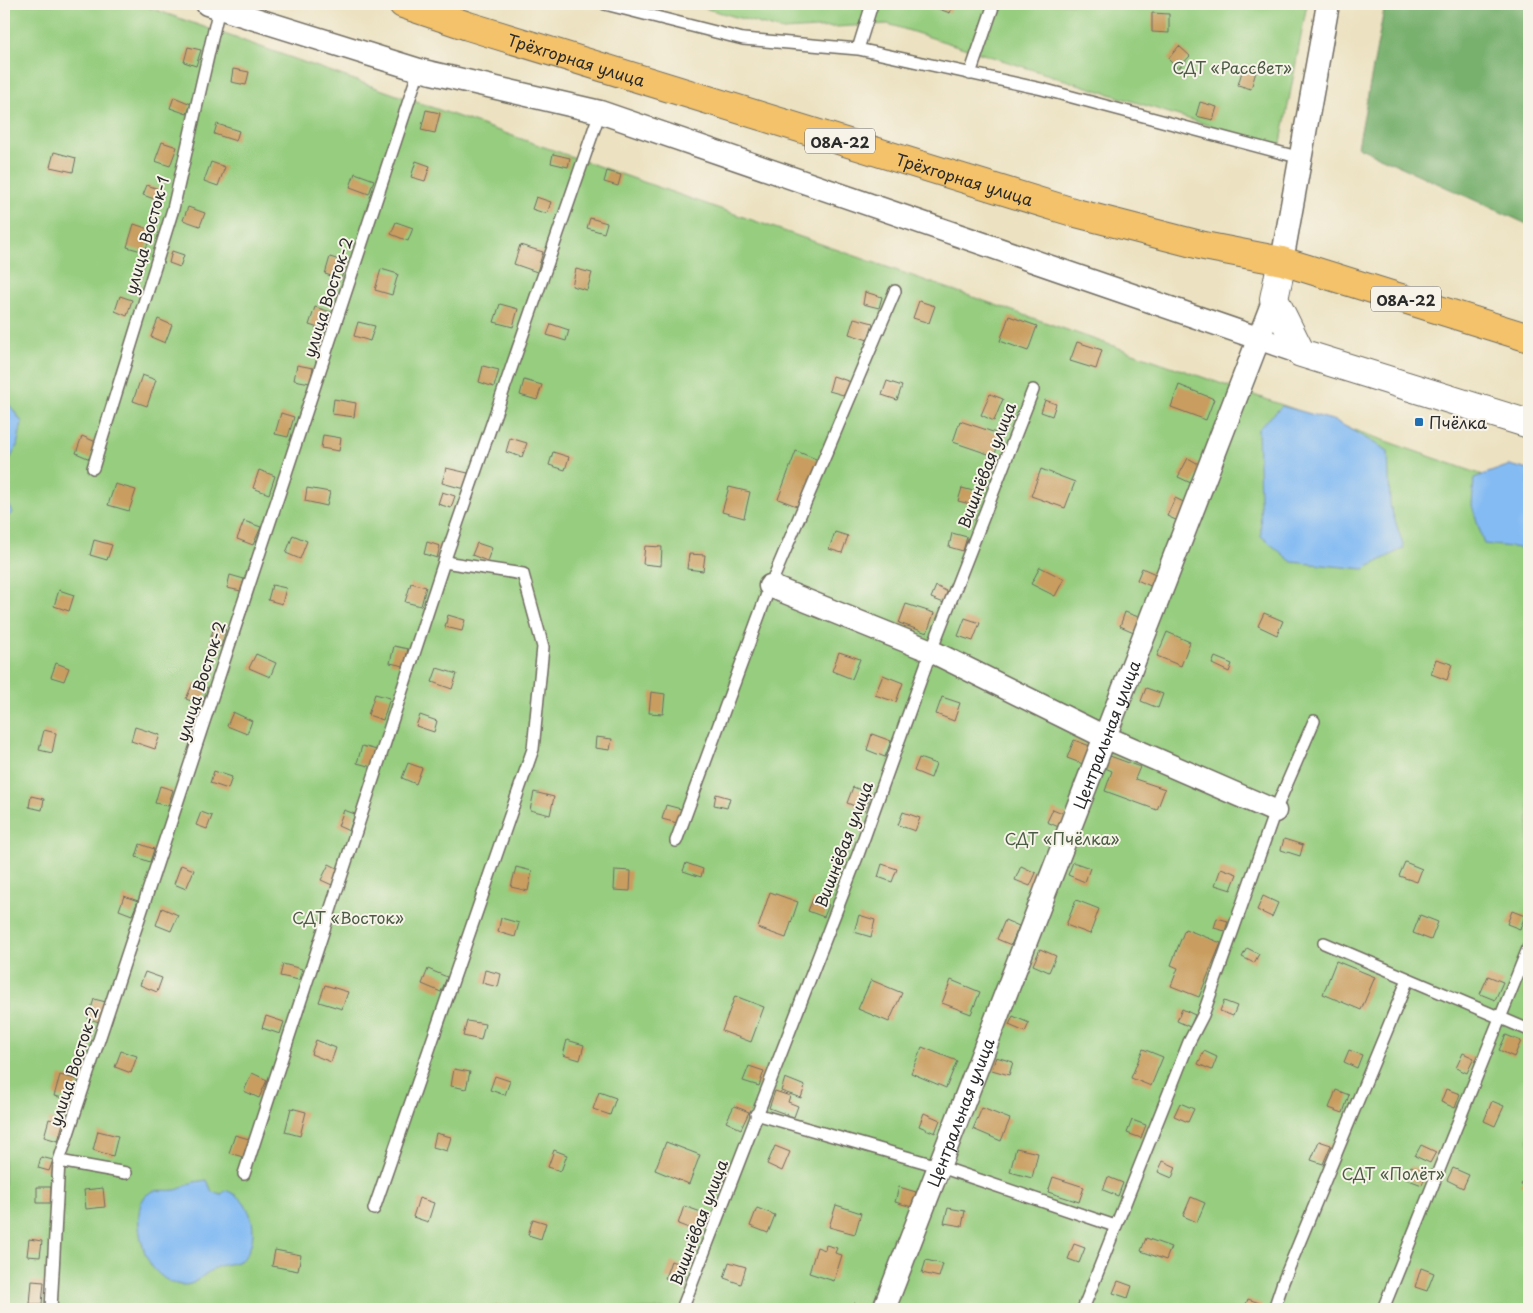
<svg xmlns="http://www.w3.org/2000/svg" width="1533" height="1313" viewBox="0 0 1533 1313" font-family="'Playpen Sans',sans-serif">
<rect width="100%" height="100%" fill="#f7f3e8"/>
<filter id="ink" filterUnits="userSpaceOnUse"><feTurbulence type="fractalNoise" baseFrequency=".02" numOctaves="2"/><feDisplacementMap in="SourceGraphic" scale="10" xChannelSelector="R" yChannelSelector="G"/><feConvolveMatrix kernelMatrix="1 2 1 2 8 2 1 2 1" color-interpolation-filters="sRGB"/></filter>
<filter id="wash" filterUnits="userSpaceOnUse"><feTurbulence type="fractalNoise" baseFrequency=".0096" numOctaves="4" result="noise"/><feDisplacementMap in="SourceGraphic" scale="20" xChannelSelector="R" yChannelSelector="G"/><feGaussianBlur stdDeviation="1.12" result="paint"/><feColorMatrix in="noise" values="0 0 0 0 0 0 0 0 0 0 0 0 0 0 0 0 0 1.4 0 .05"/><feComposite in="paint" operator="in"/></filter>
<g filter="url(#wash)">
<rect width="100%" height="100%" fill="#ece2c1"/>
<path fill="#96cd7f" stroke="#607c55" d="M4,4H139L686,197L1529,491V1309H4Z
M690,4H1307L1280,148L888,24L782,30Z"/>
<path fill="#78b06e" stroke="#526e4c" d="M1385,4H1529V225L1358,147Z"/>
<path fill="#84bbf3" stroke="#58738f" d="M9,404L22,422L17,446L8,463L5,494L12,513L4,520V410Z
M1282,406L1336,421L1388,451L1390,505L1404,548L1364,569L1292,562L1261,536L1258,429Z
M1510,465L1529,470V549L1484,544L1472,505L1474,478Z
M207,1180L212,1192L222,1194L225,1190C251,1198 261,1232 246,1255C239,1265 228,1263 219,1266C209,1270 202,1278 193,1283C177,1290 159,1277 151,1265C140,1249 130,1201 151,1192C158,1189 167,1191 174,1190C180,1190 186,1185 191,1183C196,1181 202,1181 207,1180Z"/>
<g id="blocks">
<path fill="#c99d5e" d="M925,4H953L950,13Z
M1152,13L1169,14V33L1152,32Z
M1179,46L1190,56L1178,69L1168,59Z
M188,47L201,50L196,66L184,62Z
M1244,65L1257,68L1251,89L1238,85Z
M233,69L249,72L246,85L231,82Z
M174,97L191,104L187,114L170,108Z
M1200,102L1217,107L1213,120L1196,116Z
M426,110L440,113L435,133L421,130Z
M217,124L239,131L236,141L214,134Z
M162,142L177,147L170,166L155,161Z
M54,152L76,158L73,172L50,167Z
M553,154L570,158L568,167L551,163Z
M416,161L430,166L425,181L411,177Z
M211,162L225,167L218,186L204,181Z
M607,171L621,175L618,186L604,182Z
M355,173L374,180L369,194L350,187Z
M147,185L161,190L157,200L143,195Z
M536,197L551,202L547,214L532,209Z
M188,207L205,213L200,226L183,220Z
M590,218L607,223L604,233L587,228Z
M396,222L413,228L408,241L391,234Z
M134,224L152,230L145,252L127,247Z
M520,245L543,252L537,272L514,264Z
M172,251L184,255L180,267L169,263Z
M330,257L346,262L341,279L325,274Z
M381,269L398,274L392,295L375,290Z
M576,269L592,273L587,290L572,286Z
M865,292L882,297L879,308L863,304Z
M120,296L132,300L127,316L115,311Z
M919,301L935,306L929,323L913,318Z
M500,304L518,309L513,327L494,322Z
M315,307L331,312L325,330L309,325Z
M1009,316L1037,326L1028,351L1000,341Z
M854,318L873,323L868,340L849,334Z
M158,319L172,325L165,343L151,337Z
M358,322L375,326L370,341L354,336Z
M551,324L569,330L566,341L547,335Z
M1077,342L1102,350L1096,369L1070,361Z
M297,365L313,368L310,383L294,380Z
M483,366L499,370L494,387L479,382Z
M142,375L156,380L147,406L133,401Z
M833,376L851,382L847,396L829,391Z
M524,380L542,385L537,400L520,395Z
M887,381L902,386L897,400L882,395Z
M1179,385L1214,399L1206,420L1171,407Z
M990,394L1003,399L994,421L981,415Z
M334,399L356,403L354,417L332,414Z
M1045,400L1056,404L1052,416L1041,412Z
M281,413L294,417L288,437L275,434Z
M960,421L1002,435L994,456L953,442Z
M323,435L341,438L339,451L321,448Z
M82,436L96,442L90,459L76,453Z
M510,438L527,443L522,457L506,452Z
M796,451L821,461L802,508L778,499Z
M553,452L569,457L565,470L549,465Z
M1188,458L1202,466L1193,484L1178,477Z
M446,468L468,473L464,489L442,483Z
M1041,469L1075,482L1065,508L1031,496Z
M259,470L275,476L269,494L253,488Z
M115,484L136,490L129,511L108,505Z
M729,487L750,492L744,518L722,512Z
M307,488L330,492L327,506L305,501Z
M962,488L977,492L974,505L958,501Z
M442,492L455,496L451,508L438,504Z
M1175,498L1188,504L1180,522L1167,516Z
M244,521L261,527L253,545L237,539Z
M835,532L848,536L842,553L829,549Z
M952,533L967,537L963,551L949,547Z
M293,535L307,541L300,559L286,553Z
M94,540L112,545L107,560L90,555Z
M427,542L440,546L437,558L424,554Z
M477,543L492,548L487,561L472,555Z
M645,546L662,547L661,566L643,564Z
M689,554L705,555L703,571L687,569Z
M1040,567L1064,579L1055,596L1031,584Z
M1142,568L1160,576L1155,588L1137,580Z
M230,575L244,579L241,591L227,588Z
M411,583L426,587L421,606L405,602Z
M272,585L286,588L282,604L268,600Z
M936,586L948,592L944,603L931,598Z
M59,590L74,595L69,611L54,606Z
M906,604L934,613L927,633L899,623Z
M1125,612L1141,618L1136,633L1120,626Z
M1264,613L1283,621L1277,635L1258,626Z
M448,615L465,620L462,631L445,627Z
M965,618L980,623L973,641L958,636Z
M214,627L226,630L221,647L209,643Z
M1167,632L1190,642L1181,666L1157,656Z
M394,646L408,649L404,666L390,663Z
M839,652L860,659L852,679L832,671Z
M256,654L276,663L270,677L249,668Z
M1215,657L1232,664L1229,672L1212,664Z
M1436,659L1452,664L1447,680L1431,674Z
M56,663L69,668L64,681L51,677Z
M437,668L457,674L452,689L432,682Z
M883,675L903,683L896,702L875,695Z
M193,683L208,688L202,705L186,699Z
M1146,688L1163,694L1158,708L1141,701Z
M651,692L665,694L663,714L649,713Z
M375,694L390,698L383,720L368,715Z
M942,697L960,703L954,721L936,714Z
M233,712L252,721L247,734L227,726Z
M420,715L437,721L434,732L416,726Z
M135,727L160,735L155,749L131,741Z
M44,730L56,733L52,753L39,750Z
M872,734L891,741L885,757L867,750Z
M596,737L612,739L610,750L595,748Z
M1074,740L1090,746L1083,764L1067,758Z
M362,746L377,750L372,767L357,763Z
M1110,756L1140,767L1135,779L1165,789L1157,810L1105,791L1112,771L1105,768Z
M919,758L936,764L931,778L914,771Z
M408,763L422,768L416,784L402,778Z
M214,771L232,777L228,789L210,783Z
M160,786L173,790L168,806L155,803Z
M853,787L871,794L865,810L847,803Z
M534,792L554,797L550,815L530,810Z
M716,794L730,798L727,808L714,805Z
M31,796L44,799L42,810L29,807Z
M666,805L681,809L677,823L662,819Z
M1053,809L1067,815L1061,828L1047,822Z
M344,810L355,814L349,831L338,826Z
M201,812L212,816L207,829L196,825Z
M903,812L920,818L915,831L898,825Z
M1284,839L1303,845L1300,856L1281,850Z
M140,844L154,849L150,862L136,857Z
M1073,862L1090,868L1085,882L1068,875Z
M1405,862L1422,869L1417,882L1399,876Z
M686,863L703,869L701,877L683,871Z
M329,864L339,869L332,885L321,880Z
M882,864L897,869L892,882L878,877Z
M181,865L194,870L186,889L174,884Z
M1021,866L1036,873L1030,886L1015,880Z
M516,867L532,871L528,891L511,887Z
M1221,868L1237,874L1231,890L1215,885Z
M615,870L631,871L630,891L614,890Z
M770,892L798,902L786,938L758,928Z
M124,896L138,901L132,915L119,910Z
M1263,896L1278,903L1272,917L1257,910Z
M813,899L829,905L824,917L808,911Z
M1076,900L1099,909L1090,934L1066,925Z
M162,908L178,915L171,931L156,925Z
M1512,911L1525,916L1520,929L1507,924Z
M859,915L875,920L871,937L854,932Z
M1420,915L1438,922L1431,940L1413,933Z
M501,918L519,923L515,937L498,932Z
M1217,918L1228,921L1225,931L1214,928Z
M1005,920L1019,926L1011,945L997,939Z
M1185,929L1221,943L1199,997L1171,986L1178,968L1171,965Z
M1247,948L1259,954L1254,963L1242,957Z
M1040,949L1056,956L1049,972L1033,965Z
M1336,961L1375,977L1361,1010L1323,994Z
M283,964L302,969L299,980L280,976Z
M428,969L447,977L441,992L422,984Z
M485,970L501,974L498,987L482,983Z
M145,972L162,978L157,992L140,985Z
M1488,976L1503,982L1495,1000L1480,994Z
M871,980L902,993L889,1022L858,1009Z
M951,980L980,992L971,1014L942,1003Z
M1529,982V996L1524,994Z
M325,985L348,992L342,1009L319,1002Z
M735,996L764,1007L751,1042L722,1031Z
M94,999L106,1002L100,1022L88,1019Z
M1224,1001L1237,1006L1233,1016L1220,1011Z
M1182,1009L1195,1015L1190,1027L1177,1021Z
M266,1016L284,1022L280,1034L262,1028Z
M1013,1016L1029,1023L1025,1032L1009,1025Z
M467,1021L485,1024L481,1040L463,1036Z
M1506,1035L1521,1041L1514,1057L1499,1050Z
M316,1040L336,1048L331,1062L311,1054Z
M567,1040L584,1045L580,1060L563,1055Z
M922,1047L957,1061L946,1088L911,1073Z
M1143,1049L1163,1057L1151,1086L1131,1078Z
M1349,1050L1362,1055L1357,1068L1344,1062Z
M121,1051L137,1056L131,1073L115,1067Z
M1204,1051L1217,1057L1212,1070L1198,1064Z
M1463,1053L1474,1058L1467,1073L1456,1068Z
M996,1057L1013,1062L1009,1075L992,1070Z
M749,1066L764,1071L759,1086L743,1081Z
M454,1069L470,1072L466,1089L451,1086Z
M252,1073L267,1080L259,1098L244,1091Z
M60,1075L79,1080L74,1100L54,1096Z
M495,1076L510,1081L505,1095L490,1090Z
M785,1078L805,1086L801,1098L781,1091Z
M1446,1089L1460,1094L1455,1108L1441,1102Z
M1336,1090L1349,1095L1343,1113L1329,1108Z
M775,1091L790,1096L788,1102L798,1106L794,1117L769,1108Z
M599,1092L616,1098L610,1115L593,1109Z
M1492,1101L1504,1106L1495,1126L1484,1121Z
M1180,1103L1194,1109L1188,1122L1174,1116Z
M734,1106L749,1112L741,1129L726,1122Z
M291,1108L306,1112L300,1136L285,1132Z
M982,1108L1010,1119L1001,1141L973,1129Z
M924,1113L940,1120L935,1133L919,1126Z
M49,1119L63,1123L58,1141L44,1137Z
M1132,1120L1146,1125L1141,1138L1127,1133Z
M98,1131L118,1136L113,1156L93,1150Z
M436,1133L451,1137L447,1151L433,1147Z
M235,1135L249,1139L243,1157L229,1153Z
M1319,1141L1331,1145L1323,1164L1311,1160Z
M666,1142L700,1155L689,1184L655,1170Z
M1421,1145L1436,1152L1430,1163L1415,1156Z
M775,1146L790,1152L782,1171L767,1164Z
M1016,1148L1038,1153L1032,1178L1010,1172Z
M554,1150L567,1155L561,1171L548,1167Z
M41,1157L53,1160L49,1171L38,1168Z
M1163,1161L1176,1167L1172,1178L1158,1172Z
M1411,1166L1427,1173L1422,1185L1406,1179Z
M1453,1168L1469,1175L1463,1188L1447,1180Z
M1528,1172L1529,1173V1188L1521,1185Z
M1053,1177L1084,1187L1079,1202L1048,1192Z
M1108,1177L1123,1183L1118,1196L1103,1190Z
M37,1187H51V1203H37Z
M899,1187L916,1192L912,1207L895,1202Z
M103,1188L105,1207L86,1209L84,1190Z
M1191,1197L1205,1203L1197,1222L1183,1216Z
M419,1198L434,1203L428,1222L413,1217Z
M836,1205L861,1213L855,1234L829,1227Z
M684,1206L704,1213L697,1231L678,1224Z
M757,1208L775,1215L768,1233L750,1226Z
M948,1208L965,1211L962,1226L944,1223Z
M533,1219L546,1223L541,1239L528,1235Z
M1146,1238L1171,1247L1166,1260L1141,1251Z
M29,1239L42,1241L40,1257L27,1256Z
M1074,1244L1085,1248L1079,1263L1068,1259Z
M826,1245L837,1248L835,1253L842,1255L834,1281L809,1273L817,1247L825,1250Z
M275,1250L301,1255L298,1271L272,1266Z
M926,1260L943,1264L939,1277L922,1273Z
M671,1261L687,1267L682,1283L665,1278Z
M729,1262L746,1267L741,1284L724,1278Z
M1421,1268L1434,1273L1427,1291L1415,1287Z
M32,1281L44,1282L42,1304H30Z
M1118,1281L1132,1286L1128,1298L1113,1293Z
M1248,1299L1262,1304L1260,1309H1244Z
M854,1303L868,1307V1309H852Z
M496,1305L507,1309H495Z"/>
</g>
</g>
<g filter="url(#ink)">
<use href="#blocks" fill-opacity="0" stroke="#6f6b60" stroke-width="1"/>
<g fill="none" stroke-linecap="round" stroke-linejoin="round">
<defs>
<path id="service" d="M605,4L743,39L858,49L1042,89L1301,158
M858,49L872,4
M970,74L994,4
M93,468L173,209L219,8
M676,841L770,586L895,291
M1324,943L1529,1030
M756,1114L938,1166L1115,1226
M59,1161L126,1173
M244,1174L444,562L600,112
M374,1209L533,749L543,647L523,574L444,562
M51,1309L59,1161L419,70
M682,1309L859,852L931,651L1033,390
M1083,1309L1189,1042L1203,1015L1275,811L1314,721
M1274,1309L1283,1282L1408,979
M1383,1309L1529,946"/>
<g id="minor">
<path d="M207,4L419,70L600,112L1301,353"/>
<path d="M1282,261L1328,4"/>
<path d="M770,586L931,651L1105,737L1275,811"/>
<path id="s1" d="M884,1309L1274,299"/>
</g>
<path id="tertiary" d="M1282,261L1274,299L1301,353L1529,424"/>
<g id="trunk">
<path id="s2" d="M403,4L468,26L1076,213L1204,246L1282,261L1529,338"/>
</g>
</defs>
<use href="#service" stroke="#6f6b60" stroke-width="14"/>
<use href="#minor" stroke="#6f6b60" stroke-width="25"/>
<use href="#tertiary" stroke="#6f6b60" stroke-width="30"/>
<use href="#trunk" stroke="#6f6b60" stroke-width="30"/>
<use href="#service" stroke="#fff" stroke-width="11"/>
<use href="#minor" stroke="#fff" stroke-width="22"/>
<use href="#tertiary" stroke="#fff" stroke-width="28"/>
<use href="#trunk" stroke="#f3c26a" stroke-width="28"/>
</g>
</g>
<rect fill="#1f6fb2" stroke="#f7f3e8" stroke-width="2" x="1414" y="417" width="10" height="10" rx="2.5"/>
<g text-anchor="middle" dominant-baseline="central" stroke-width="4" stroke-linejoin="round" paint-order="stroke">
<g fill="#f7f3e8" stroke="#686764" stroke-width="1">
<rect x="805" y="128.5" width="70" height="25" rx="4"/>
<rect x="1371" y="286.5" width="70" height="25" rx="4"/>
</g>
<g font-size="15" font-weight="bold" fill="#2b2b2b">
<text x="840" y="141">08А-22</text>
<text x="1406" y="299">08А-22</text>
</g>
<g font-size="16" fill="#2b2b2b" stroke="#f7f3e8">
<text stroke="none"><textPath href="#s2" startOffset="182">Трёхгорная улица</textPath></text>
<text stroke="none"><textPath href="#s2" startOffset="588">Трёхгорная улица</textPath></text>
<text transform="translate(146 235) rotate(-74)">улица Восток-1</text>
<text transform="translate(327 297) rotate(-72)">улица Восток-2</text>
<text transform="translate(986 465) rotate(-69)">Вишнёвая улица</text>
<text transform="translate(200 681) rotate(-72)">улица Восток-2</text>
<text stroke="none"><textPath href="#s1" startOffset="616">Центральная улица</textPath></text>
<text transform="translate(843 844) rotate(-69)">Вишнёвая улица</text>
<text transform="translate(73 1066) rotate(-72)">улица Восток-2</text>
<text stroke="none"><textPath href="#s1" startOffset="211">Центральная улица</textPath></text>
<text transform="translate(698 1222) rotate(-69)">Вишнёвая улица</text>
</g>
<g font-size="16" fill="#4b5c44" stroke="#f7f3e8">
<text x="1232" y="67">СДТ «Рассвет»</text>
<text x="1062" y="838">СДТ «Пчёлка»</text>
<text x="348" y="917">СДТ «Восток»</text>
<text x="1393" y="1173">СДТ «Полёт»</text>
</g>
<g font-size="16" fill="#2b2b2b" stroke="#f7f3e8" text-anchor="start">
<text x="1429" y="422">Пчёлка</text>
</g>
</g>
<rect width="1533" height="1313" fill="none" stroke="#f7f3e8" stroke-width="20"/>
</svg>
